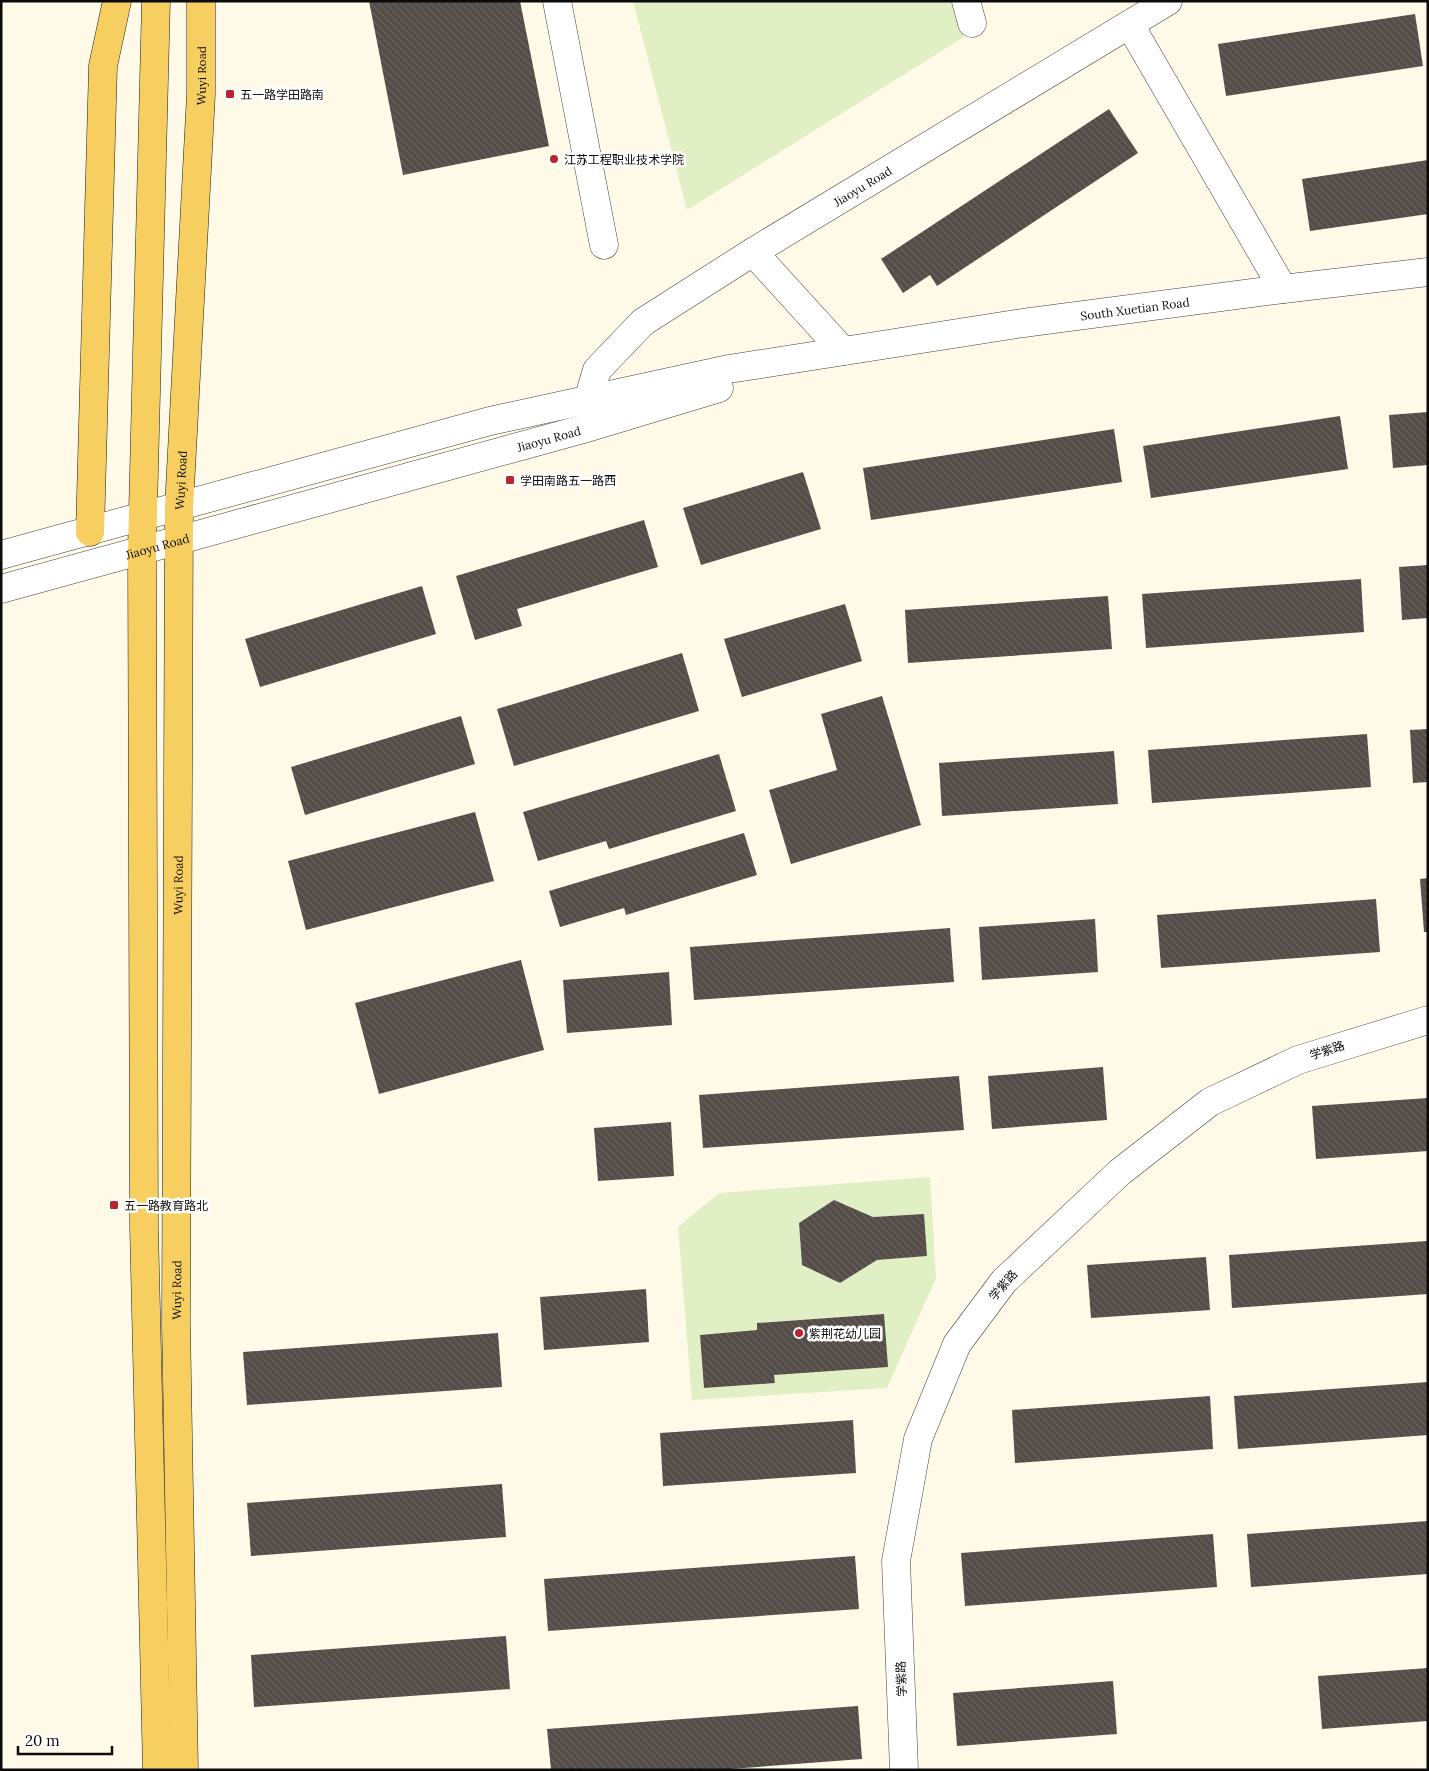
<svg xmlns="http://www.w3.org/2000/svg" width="1429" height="1771" viewBox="0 0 1429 1771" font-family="Lora,'Noto Sans SC',serif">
<defs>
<pattern id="building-back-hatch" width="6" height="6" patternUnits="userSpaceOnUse" patternTransform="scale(1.25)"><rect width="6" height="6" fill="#534c47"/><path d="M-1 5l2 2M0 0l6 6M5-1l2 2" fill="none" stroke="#67615d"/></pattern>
</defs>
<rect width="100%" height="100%" fill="#fffae8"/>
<path fill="#e1efc5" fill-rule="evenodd" d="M633,1H955L964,37L687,210Z
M930,1177L936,1278L887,1388L692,1400L678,1227L719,1193ZM834,1200L873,1217L924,1214L927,1256L877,1260L840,1283L802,1265L799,1223ZM884,1314L774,1375L775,1383L704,1388L700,1335L757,1330V1323Z"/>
<path fill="url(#building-back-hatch)" d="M369,1H520L549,146L403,175Z
M1415,14L1423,66L1226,96L1218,44Z
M1109,109L1138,153L937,286L930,275L903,293L881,259Z
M1428,160V214L1310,231L1302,179Z
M1428,412V465L1393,468L1389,415Z
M1340,416L1348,469L1151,498L1143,446Z
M1114,429L1122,482L871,520L863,468Z
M803,472L821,529L701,565L683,508Z
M644,520L658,567L517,609L522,626L475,640L456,576Z
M1428,565V618L1402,620L1399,567Z
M1361,579L1364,632L1146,648L1142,594Z
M422,586L436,634L260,687L245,639Z
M1108,596L1112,649L908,663L905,610Z
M845,604L862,661L742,697L724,639Z
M682,653L699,711L514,766L497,709Z
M882,696L921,825L791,864L769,790L837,770L821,714Z
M461,716L475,764L305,815L291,767Z
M1428,729V782L1413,783L1410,730Z
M1367,734L1371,787L1152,803L1148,750Z
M1114,751L1118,804L942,816L939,763Z
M719,754L736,811L609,849L606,841L538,861L523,812Z
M475,812L494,881L306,930L288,861Z
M744,833L757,875L626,915L624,908L560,927L549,891Z
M1428,878V932H1424L1420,879Z
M1376,899L1380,952L1161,968L1157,915Z
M1095,919L1098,972L982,980L979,927Z
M950,928L954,982L694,1000L690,947Z
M521,960L544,1050L379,1094L355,1003Z
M669,972L672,1025L567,1033L563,980Z
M1103,1067L1107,1120L992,1129L988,1076Z
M959,1076L964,1130L703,1148L699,1095Z
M1428,1098V1151L1316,1159L1312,1106Z
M671,1122L674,1176L598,1181L594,1128Z
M834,1200L873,1217L924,1214L927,1256L877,1260L840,1283L802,1265L799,1223Z
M1427,1241L1428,1294L1232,1308L1229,1255Z
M1206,1257L1210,1310L1091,1318L1087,1265Z
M646,1289L649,1342L544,1350L540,1297Z
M884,1314L888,1367L774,1375L775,1383L704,1388L700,1335L757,1330V1323Z
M498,1333L502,1387L247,1405L243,1352Z
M1428,1382V1435L1238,1449L1234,1396Z
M1210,1396L1213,1449L1015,1463L1012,1410Z
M853,1420L856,1473L663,1486L660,1433Z
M502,1484L506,1537L251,1556L247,1503Z
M1428,1521V1574L1251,1587L1247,1534Z
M1213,1534L1217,1587L965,1606L961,1553Z
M855,1556L859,1609L548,1631L544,1579Z
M506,1636L510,1689L254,1707L251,1655Z
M1428,1668V1721L1322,1729L1318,1676Z
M1113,1681L1117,1734L957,1746L953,1693Z
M858,1706L862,1759L717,1770H551L547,1729Z"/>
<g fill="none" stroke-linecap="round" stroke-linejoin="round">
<defs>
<g id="minor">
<path d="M557,1L604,245"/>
<path d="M966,1L972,23"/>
<path d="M1130,25L1283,289"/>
<path d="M753,252L843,351"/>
<path id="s1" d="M588,400L597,370L643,322L753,252L1168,1"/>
<path id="s2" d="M1,555L490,421L729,369L1023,323L1283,289L1428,272"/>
<path id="s3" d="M1,589L583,429L719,388"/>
<path d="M904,1770L896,1561L918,1439L957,1344L1004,1281L1120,1172L1210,1102L1298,1060L1428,1020"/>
</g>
<g id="major">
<path d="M156,1L142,550L144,1227L157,1770"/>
<path d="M90,532L103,66L117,1"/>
<path id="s4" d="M184,1770L176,1323L179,507L201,94V1"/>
</g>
</defs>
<use href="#minor" stroke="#3e3e3e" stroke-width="29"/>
<use href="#major" stroke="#1c1c1c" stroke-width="29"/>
<use href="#minor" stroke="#fff" stroke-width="28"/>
<use href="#major" stroke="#f7cf60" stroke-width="28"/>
</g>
<g fill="#b82530" stroke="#fff" stroke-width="2">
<rect x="225" y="89" width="10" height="10" rx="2.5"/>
<circle cx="554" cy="159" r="5"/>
<rect x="505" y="475" width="10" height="10" rx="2.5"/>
<rect x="109" y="1200" width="10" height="10" rx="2.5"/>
<circle cx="799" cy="1333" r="5"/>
</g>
<g text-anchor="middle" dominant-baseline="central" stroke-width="5" stroke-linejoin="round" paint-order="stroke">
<g font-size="12" fill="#0b0b0b" stroke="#fff">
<text stroke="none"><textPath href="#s4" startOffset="1695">Wuyi Road</textPath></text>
<text stroke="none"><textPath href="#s1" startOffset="356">Jiaoyu Road</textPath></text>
<text stroke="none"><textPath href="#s2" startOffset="1162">South Xuetian Road</textPath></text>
<text stroke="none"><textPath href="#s3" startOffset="568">Jiaoyu Road</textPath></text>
<text stroke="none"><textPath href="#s4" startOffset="1290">Wuyi Road</textPath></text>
<text stroke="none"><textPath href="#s3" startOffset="162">Jiaoyu Road</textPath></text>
<text stroke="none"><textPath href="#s4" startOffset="885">Wuyi Road</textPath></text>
<text transform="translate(1327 1050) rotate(-18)">学紫路</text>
<text transform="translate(1003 1285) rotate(-49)">学紫路</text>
<text stroke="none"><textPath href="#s4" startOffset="480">Wuyi Road</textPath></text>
<text transform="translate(901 1679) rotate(-92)">学紫路</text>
</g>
<g font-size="12" fill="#0b0b0b" stroke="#fff" text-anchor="start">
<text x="240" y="94">五一路学田路南</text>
<text x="564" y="159">江苏工程职业技术学院</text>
<text x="520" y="480">学田南路五一路西</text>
<text x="124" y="1205">五一路教育路北</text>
<text x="809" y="1333">紫荆花幼儿园</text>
</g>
</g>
<rect width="1429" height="1771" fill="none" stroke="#0b0b0b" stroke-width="5"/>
<path d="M18 1746v8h94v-8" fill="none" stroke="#0b0b0b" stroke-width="2.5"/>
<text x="25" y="1746" font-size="15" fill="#0b0b0b" stroke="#ffffff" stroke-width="4" paint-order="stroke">20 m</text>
</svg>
